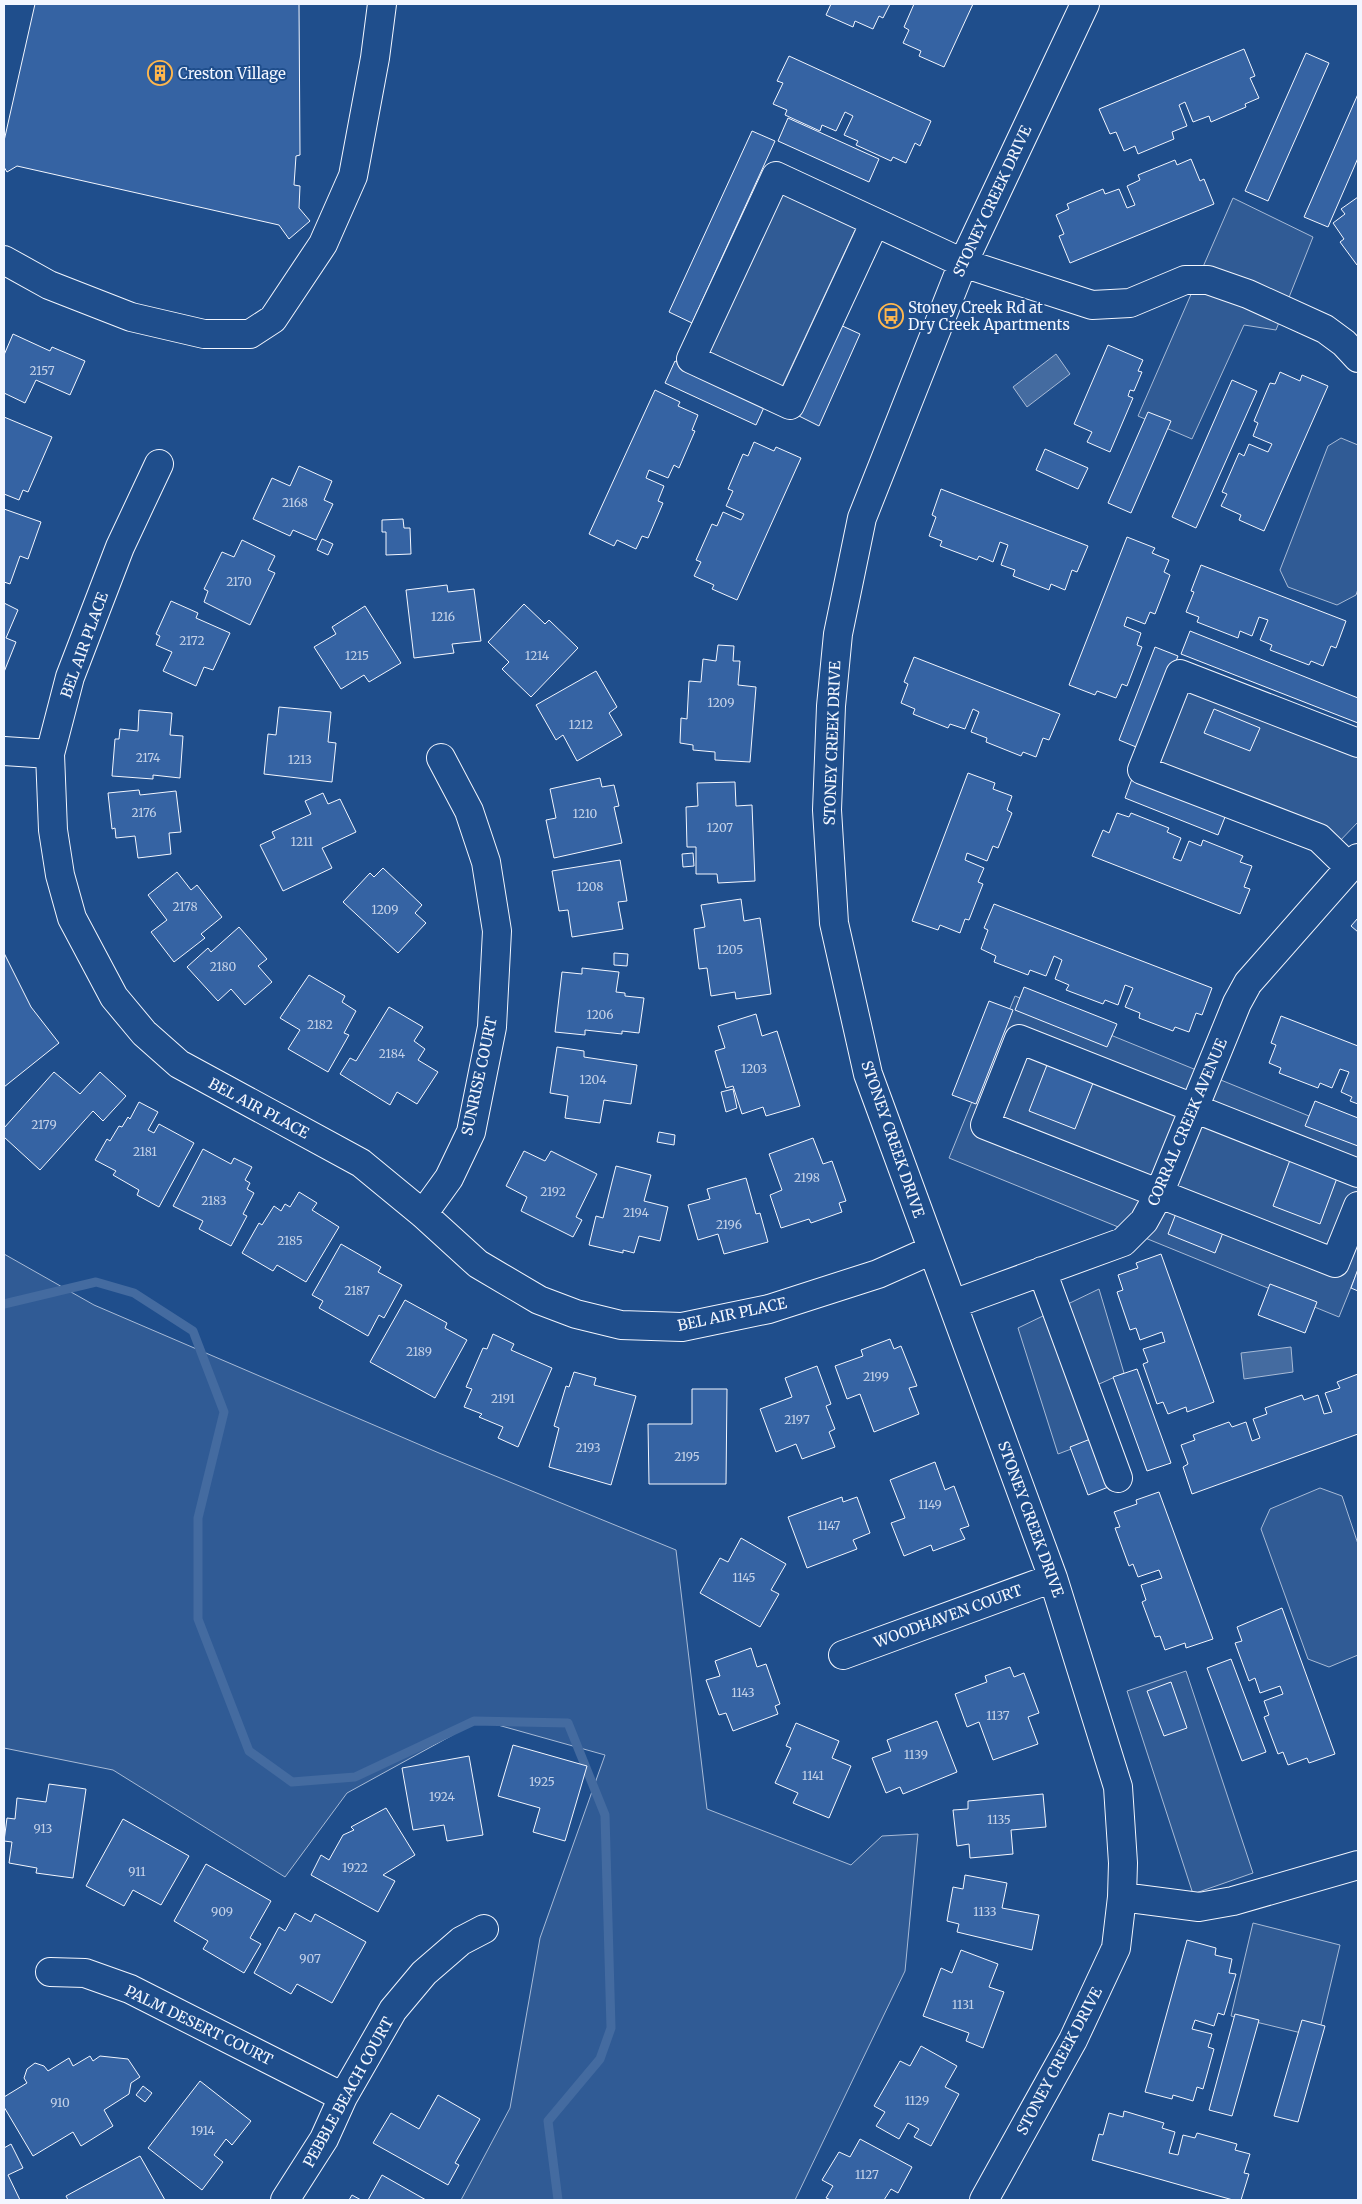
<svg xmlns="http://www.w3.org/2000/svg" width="1362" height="2204" viewBox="0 0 1362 2204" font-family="Merriweather,serif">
<rect width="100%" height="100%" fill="#1f4e8c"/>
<path fill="#305b95" stroke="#a8bbd7" d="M775,172L863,213L780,391L692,351Z
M1233,198L1313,237L1276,330L1244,325L1192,439L1138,416Z
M1341,438L1358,445V589L1356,595L1337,605L1288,587L1280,570L1328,446Z
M1181,683L1358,753V822L1336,845L1147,769Z
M1015,996L1358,1136V1270L1339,1317L949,1158Z
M4,1254L94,1305L439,1453L676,1550L707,1809L851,1865L882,1836L918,1834L905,1971L795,2200H461L510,2108L540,1938L605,1755L480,1720L347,1793L285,1877L113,1770L4,1748Z
M1099,1289L1124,1373L1090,1388L1111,1434L1058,1454L1018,1328Z
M1320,1488L1342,1496L1358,1544V1655L1329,1667L1308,1659L1261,1529L1270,1509Z
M1186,1671L1253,1873L1193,1894L1127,1691Z
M1253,1923L1340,1945L1318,2037L1231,2016Z"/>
<path fill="#446ba0" stroke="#a8bbd7" d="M1056,354L1070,374L1027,407L1013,387Z
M1291,1347L1293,1372L1244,1379L1241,1353Z"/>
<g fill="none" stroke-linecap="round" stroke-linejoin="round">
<path stroke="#446ba0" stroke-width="9" d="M4,1304L96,1282L134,1293L193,1331L224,1412L198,1518V1619L249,1751L292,1782L355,1777L474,1721L568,1723L605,1815L611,2028L600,2059L548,2121L558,2200"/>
</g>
<path fill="#3563a3" stroke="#f2f6ff" d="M35,4H299L300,155L296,156L294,185L300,186L299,208L310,221L289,239L279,225L17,166L7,172L4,167V141Z
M831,4H890L883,18L879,16L873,29L855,21L853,27L826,15Z
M914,4H973L944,67L919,56L921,51L903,43L909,30L904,27Z
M1244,49L1255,76L1250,78L1259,98L1245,104L1246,107L1211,122L1209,116L1193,122L1185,102L1179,105L1187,126L1172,132L1174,139L1138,154L1135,146L1124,151L1116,132L1110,134L1099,109Z
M1306,53L1329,63L1268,201L1245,191Z
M789,56L931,121L920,146L915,143L906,163L893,157L891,161L856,145L858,141L844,135L853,116L845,112L836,131L822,125L820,131L785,115L787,110L773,104L783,83L777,81Z
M1358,94V158L1328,227L1304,217Z
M788,118L879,159L869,182L778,141Z
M752,131L775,141L692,323L669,312Z
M1191,159L1200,181L1204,179L1214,204L1070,263L1059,236L1064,234L1056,215L1069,209L1067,204L1103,189L1105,194L1119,189L1127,208L1135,205L1127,186L1140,180L1138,175L1175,160L1177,165Z
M1358,197V264L1357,265L1340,242L1344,239L1333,223L1345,214L1341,209Z
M838,324L860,334L819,426L797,415Z
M13,334L50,351L52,347L85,361L70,395L36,380L25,403L4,393V355Z
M1108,345L1143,360L1138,371L1142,372L1134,391L1130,390L1128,396L1133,398L1110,452L1087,442L1092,432L1074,424Z
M675,361L766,403L756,425L665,383Z
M1280,372L1300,381L1302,375L1328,386L1264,531L1239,520L1241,515L1221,506L1227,494L1222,492L1239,453L1244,456L1249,444L1268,452L1272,444L1253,436L1258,423L1254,421L1270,383L1275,384Z
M1232,380L1257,391L1196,528L1172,517Z
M655,390L680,402L678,406L698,415L692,430L695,431L679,468L674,465L668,478L649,470L646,478L664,486L658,501L663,503L648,538L642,536L636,549L617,540L614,546L589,534Z
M1148,412L1171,421L1131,513L1108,503Z
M4,417L52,437L28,492L23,490L19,500L4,494Z
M754,442L774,451L776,447L801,458L737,600L712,589L714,585L694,576L701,562L696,560L712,524L717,526L723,512L741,520L744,514L726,506L733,491L728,489L743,454L748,456Z
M1045,449L1088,468L1078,489L1036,470Z
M299,466L332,481L324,500L333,504L316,540L293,530L290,536L253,519L272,478L290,486Z
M941,489L1088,546L1077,572L1072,570L1065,590L1051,584L1049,590L1013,576L1015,570L1001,565L1008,545L1000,542L993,562L979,556L977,560L940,546L942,541L929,536L936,517L932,515Z
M4,509L41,522L28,559L20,556L10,584L4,582Z
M403,519L404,528H410L411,554L386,555V532H382V520Z
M1127,537L1155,548L1152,553L1169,560L1164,572L1170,575L1155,614L1150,612L1145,624L1127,617L1124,626L1141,633L1137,645L1142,647L1127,686L1122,684L1116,698L1097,691L1095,695L1069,685Z
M322,539L333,544L328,555L317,550Z
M242,540L275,556L268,570L275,573L250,625L204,602L208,591L204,589L222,552L234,557Z
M1201,565L1346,621L1336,648L1331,646L1323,666L1311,661L1309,665L1270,650L1272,645L1260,640L1268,620L1259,617L1252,636L1240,631L1238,638L1197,622L1199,617L1186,612L1194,592L1191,591Z
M447,585L448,592L474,589L481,641L452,644L454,653L414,658L406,590Z
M171,601L198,613L196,618L230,633L213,670L204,667L196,686L163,671L172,652L156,645L160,636L156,634Z
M4,603L18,610L6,638L16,642L4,672Z
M524,604L545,624L549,620L578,648L531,697L502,669L509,662L488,642Z
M365,606L401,663L369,682L364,675L341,689L314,647L336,634L332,627Z
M1190,631L1358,698V723L1181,654Z
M718,645L734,646L733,661H740L738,685L756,687L750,762L715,760V752L693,750V745L680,743L681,718L687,719L689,681L701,682L703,659L716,661Z
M1155,647L1178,656L1141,749L1119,740Z
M914,657L1060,714L1049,740L1043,738L1036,757L1023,752L1021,756L986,742L987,738L971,732L979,712L973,709L965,729L950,724L948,728L913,714L915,709L901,703L908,684L904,682Z
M596,671L617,707L609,713L622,735L577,761L563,735L556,740L536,705Z
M279,707L331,712L328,742L336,743L332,782L264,774L268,734L276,735Z
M1214,709L1260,728L1250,751L1204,733Z
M139,710L172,713L170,735L183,736L180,778L153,775V779L112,776L115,739H119L120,729L138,731Z
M968,773L995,783L993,789L1012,796L1007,810L1012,813L998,848L993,846L987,861L967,853L965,860L984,868L978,882L983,884L969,920L965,919L960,933L940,925L938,930L912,921Z
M1133,776L1227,812L1218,835L1125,798Z
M600,778L602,787L614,785L619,806L614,807L622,843L554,858L546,820L556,818L550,789Z
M735,782L736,806L752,805L755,881L718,883L717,874H696V847H687L686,807L698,806L697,783Z
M139,790L140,795L176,791L181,832L169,833L171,854L138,858L135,836L116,838L115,828L112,829L108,793Z
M323,793L328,804L340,799L356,832L322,848L332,868L283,891L260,845L275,838L272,832L311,814L305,801Z
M1117,813L1129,817L1131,813L1169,828L1167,832L1181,838L1173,858L1181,861L1189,841L1201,846L1203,840L1243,856L1240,862L1252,866L1244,887L1250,889L1240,914L1092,856L1103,830L1109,833Z
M693,853L694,866L683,867L682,854Z
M620,860L627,901L618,902L623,929L572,937L568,910L559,911L552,871Z
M383,868L422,905L415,913L426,923L398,953L343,902L370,873L374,877Z
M177,872L191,890L197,885L222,917L201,934L205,938L174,962L151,932L167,920L148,895Z
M741,899L744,921L760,918L771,994L736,999L735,992L711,996L707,968L699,969L694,929L705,927L701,905Z
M994,904L1212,988L1202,1015L1196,1013L1189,1032L1175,1027L1173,1031L1139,1018L1140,1013L1125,1007L1133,988L1125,985L1118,1005L1105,1000L1103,1004L1066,990L1069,985L1055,979L1062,960L1054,956L1046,976L1030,970L1028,975L994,962L996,956L981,949L988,930L984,928Z
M1358,918V932L1351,926Z
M239,927L267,959L258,966L272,982L245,1005L231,989L218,1001L187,967L208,948L211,952Z
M4,953L31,1007L59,1043L4,1087Z
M614,953L628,954L627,966L614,965Z
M582,968L619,972L616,992L625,993V996L644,998L639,1033L622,1031V1034L585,1030V1035L555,1032L562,972L582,974Z
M309,975L345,996L342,1002L356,1011L344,1033L349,1035L328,1072L288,1049L300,1030L280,1018Z
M1024,987L1117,1024L1107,1047L1015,1010Z
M989,1001L1013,1010L976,1104L952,1095Z
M389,1007L423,1027L414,1041L425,1049L418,1060L438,1072L417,1104L397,1092L390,1105L340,1074L350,1058L356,1061Z
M756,1014L762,1036L777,1031L800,1106L766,1116L763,1107L742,1114L733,1086L726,1088L715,1051L725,1048L718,1026Z
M1281,1016L1358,1046V1104L1350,1101L1352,1097L1341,1092L1349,1072L1340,1069L1332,1088L1320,1083L1318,1088L1279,1073L1281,1068L1269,1063L1276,1045L1271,1043Z
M557,1047L584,1051V1057L637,1065L631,1104L604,1100L600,1123L565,1118L568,1096L550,1093Z
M1047,1065L1093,1083L1075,1129L1029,1111Z
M54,1072L80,1094L100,1072L126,1096L103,1121L93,1111L40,1170L4,1137V1128Z
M733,1089L737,1108L726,1112L721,1092Z
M1315,1101L1358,1118V1146L1305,1126Z
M139,1102L158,1112L148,1130L154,1133L159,1124L194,1143L159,1207L137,1195L139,1190L113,1175L116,1171L95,1160L107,1139L110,1141L119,1126L122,1127L128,1117L130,1119Z
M659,1132L675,1135L674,1145L657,1142Z
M813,1138L823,1164L832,1161L846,1201L839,1203L842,1212L811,1223L809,1219L781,1228L770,1195L782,1190L769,1154Z
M203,1149L231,1164L234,1158L252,1167L245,1180L250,1183L247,1189L254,1193L243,1214L247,1216L231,1246L199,1229L203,1221L173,1206Z
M524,1151L545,1161L551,1151L597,1174L576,1217L582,1220L573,1237L521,1211L527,1197L506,1186Z
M1290,1160L1337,1178L1320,1224L1273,1206Z
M616,1166L651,1175L644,1201L668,1207L660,1241L639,1236L634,1253L623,1250V1253L589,1245L596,1216L603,1218Z
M746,1178L756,1214L760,1213L768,1242L724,1254L718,1234L698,1240L688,1205L710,1199L707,1189Z
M299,1192L317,1203L312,1210L339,1227L306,1282L277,1265L273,1271L242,1253L259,1223L262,1225L274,1206L281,1211L285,1204L290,1207Z
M1177,1211L1224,1230L1215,1253L1168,1234Z
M341,1244L381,1267L378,1272L402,1285L384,1318L379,1315L368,1336L319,1308L323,1301L312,1295Z
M1161,1254L1214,1402L1187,1412L1186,1407L1168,1414L1163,1402L1157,1404L1143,1364L1148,1362L1143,1349L1165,1342L1162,1332L1140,1340L1136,1328L1130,1330L1117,1292L1123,1290L1118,1275L1138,1268L1136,1263Z
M1358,1269V1291L1351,1288Z
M1270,1284L1317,1302L1305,1333L1258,1315Z
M405,1300L447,1323L445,1328L467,1340L435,1398L370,1362Z
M493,1334L514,1344L511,1350L552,1368L518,1447L498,1438L503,1427L479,1417L482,1414L464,1407L472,1389L466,1387L483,1348L487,1349Z
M890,1339L894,1349L901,1346L917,1386L909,1388L919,1414L874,1432L860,1394L847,1399L835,1366L863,1356L861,1350Z
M817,1366L831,1404L826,1406L835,1429L829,1432L835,1447L802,1459L796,1444L776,1452L760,1409L792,1397L785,1378Z
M1137,1369L1171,1463L1147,1471L1113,1377Z
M574,1372L596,1378L594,1385L636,1396L611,1485L549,1467L559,1428L554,1426L566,1386L569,1387Z
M1358,1374V1434L1192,1494L1183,1467L1188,1464L1181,1445L1195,1440L1193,1435L1229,1422L1232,1427L1246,1422L1252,1441L1260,1438L1253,1419L1267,1414L1265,1408L1302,1395L1304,1400L1318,1395L1324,1414L1332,1412L1325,1393L1340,1388L1337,1382Z
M692,1389H727L726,1484H649L648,1424H692Z
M1093,1438L1111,1486L1088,1495L1070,1447Z
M935,1462L945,1490L954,1486L969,1526L960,1529L965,1539L933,1551L931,1545L904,1556L891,1523L905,1518L890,1480Z
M1159,1492L1213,1639L1186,1648L1185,1643L1165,1650L1160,1636L1155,1637L1142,1602L1146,1600L1141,1585L1162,1578L1159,1570L1138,1577L1133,1564L1129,1566L1115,1528L1120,1527L1114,1512L1137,1504L1136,1500Z
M842,1497L843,1502L857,1497L870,1533L853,1540L857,1549L807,1568L788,1517Z
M741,1538L786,1564L771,1590L779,1594L760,1627L700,1593L720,1558L728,1562Z
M1282,1608L1335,1754L1309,1763L1307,1758L1288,1765L1283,1752L1278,1754L1264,1717L1269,1715L1264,1701L1283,1694L1280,1686L1260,1693L1255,1678L1249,1681L1235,1643L1242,1641L1237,1627Z
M751,1648L757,1667L766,1664L780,1704L775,1706L778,1714L733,1731L726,1713L719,1715L706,1680L720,1676L715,1661Z
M1231,1659L1266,1752L1242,1761L1207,1668Z
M1010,1667L1014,1677L1024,1673L1039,1713L1028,1717L1038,1744L993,1760L979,1722L967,1727L955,1694L987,1682L985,1676Z
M1171,1682L1187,1728L1164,1736L1147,1691Z
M937,1721L957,1772L903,1794L900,1787L886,1793L872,1758L891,1751L887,1740Z
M796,1723L839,1741L832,1758L851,1766L829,1818L793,1803L798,1793L775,1783L791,1748L786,1746Z
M513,1745L587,1766L565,1841L533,1832L540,1808L498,1796Z
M469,1756L483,1835L447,1841L444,1825L413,1830L402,1768Z
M49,1784L86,1789L73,1878L36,1873L37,1868L9,1863L12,1842L4,1841L7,1818L15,1819L17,1798L46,1802Z
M1043,1794L1046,1827L1011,1830L1013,1854L970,1858L969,1844L957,1846L953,1810L968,1809V1801Z
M386,1808L415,1855L383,1875L395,1881L378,1912L311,1875L321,1855L329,1860L343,1835L354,1830L351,1827Z
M123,1819L189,1856L161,1905L133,1890L124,1906L86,1886Z
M206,1864L271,1901L250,1938L261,1944L244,1973L203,1949L208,1941L174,1921Z
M965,1875L1007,1883L1002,1908L1039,1915L1032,1950L957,1932L959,1924L947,1921L953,1887L963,1889Z
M295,1913L311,1922L315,1914L366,1942L332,2003L297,1984L291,1994L254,1973L279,1927L285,1931Z
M1187,1940L1216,1948L1215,1955L1232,1959L1229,1973L1236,1974L1224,2015L1218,2013L1214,2026L1195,2020L1192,2029L1212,2034L1208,2047L1214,2049L1203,2089L1197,2087L1193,2101L1173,2095L1172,2099L1145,2092Z
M961,1950L998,1964L989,1987L1004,1992L983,2048L966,2041L969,2033L923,2016L941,1968L952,1973Z
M1235,2014L1259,2020L1232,2116L1209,2110Z
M1302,2020L1325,2026L1298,2122L1274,2116Z
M921,2046L957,2066L945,2087L959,2094L931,2146L914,2137L919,2129L908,2123L899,2139L876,2126L885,2112L874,2106L900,2061L910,2066Z
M90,2056L93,2061L100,2056L128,2059L140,2077L131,2083L129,2094L104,2110L113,2126L81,2146L73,2132L33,2156L4,2107V2097L27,2083L24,2078L27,2069L35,2063L44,2066L48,2071L69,2058L73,2066Z
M200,2081L251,2121L232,2145L226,2139L214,2155L223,2162L202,2190L148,2148Z
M143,2086L152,2093L145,2102L136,2095Z
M438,2095L480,2119L455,2163L459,2165L448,2185L373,2143L391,2113L419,2129Z
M1124,2111L1164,2123L1162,2128L1175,2132L1169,2153L1178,2155L1183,2135L1195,2138L1197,2133L1237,2144L1235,2150L1250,2154L1244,2173L1249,2174L1241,2200H1233L1092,2160L1099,2134L1103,2135L1109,2113L1123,2117Z
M860,2139L912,2167L898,2193L891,2189L884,2200H831L826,2198L833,2186L822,2180L839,2152L850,2157Z
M11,2144L23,2168L8,2175L20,2200H4V2148Z
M140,2156L165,2200H68L66,2196Z
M382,2175L426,2200H368Z
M352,2195L361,2200H349Z"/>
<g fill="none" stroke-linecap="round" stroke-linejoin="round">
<defs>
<path id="minor" d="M875,222L790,405L691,359L776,176L963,263L1092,305L1130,303L1185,280H1208L1248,294L1325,329L1344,343L1358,358
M4,260L49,285L131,317L204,334H250L273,319L323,244L353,176L375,58L382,4
M159,464L120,547L70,677L50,754L53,830L60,875L72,918L114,997L144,1033L179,1064L361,1163L423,1214L478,1264L539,1300L576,1314L621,1325L682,1327L769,1309L878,1274L932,1250
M4,751L50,754
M1350,868L1319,838L1142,770L1180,674L1358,743
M1358,1173L1019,1039L985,1125L1335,1263L1358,1206
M423,1214L449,1178L471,1132L492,1027L497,931L486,862L469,811L441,758
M1042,1271L1118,1478
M953,1304L1123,1242L1144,1221L1159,1194L1237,1003L1248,983L1358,858
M843,1655L1053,1578
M1122,1897L1199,1907L1233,1901L1358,1865
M50,1972L85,1973L130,1989L343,2097
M285,2200L324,2139L343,2097L393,2010L424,1973L461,1941L484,1929
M984,2200L1073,2040L1116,1948L1122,1897L1123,1863L1118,1787L1053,1578L868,1074L834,923L827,810L831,706L838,634L862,518L963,263L1085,4"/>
</defs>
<use href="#minor" stroke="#f2f6ff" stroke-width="30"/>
<use href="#minor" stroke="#1f4e8c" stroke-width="28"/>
</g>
<defs>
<symbol id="building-ring" viewBox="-11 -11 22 22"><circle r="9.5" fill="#1f4e8c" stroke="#ffb74d" stroke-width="1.5"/><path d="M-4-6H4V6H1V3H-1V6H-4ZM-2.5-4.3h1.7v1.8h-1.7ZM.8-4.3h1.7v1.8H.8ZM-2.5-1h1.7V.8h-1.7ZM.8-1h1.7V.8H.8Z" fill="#ffb74d"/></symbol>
<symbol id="bus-ring" viewBox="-11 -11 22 22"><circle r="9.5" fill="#1f4e8c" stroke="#ffb74d" stroke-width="1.5"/><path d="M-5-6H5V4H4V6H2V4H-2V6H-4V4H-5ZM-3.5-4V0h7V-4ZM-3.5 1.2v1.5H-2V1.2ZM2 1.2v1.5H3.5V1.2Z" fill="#ffb74d"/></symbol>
</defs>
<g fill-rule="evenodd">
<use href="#building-ring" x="146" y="59" width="28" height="28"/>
<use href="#bus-ring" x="877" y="302" width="28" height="28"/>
</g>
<g text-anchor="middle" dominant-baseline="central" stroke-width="4" stroke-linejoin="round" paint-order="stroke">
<g font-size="12" fill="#c3d1e8">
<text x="42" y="370">2157</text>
<text x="295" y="502">2168</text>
<text x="239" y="581">2170</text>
<text x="443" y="616">1216</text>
<text x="192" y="640">2172</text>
<text x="357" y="655">1215</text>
<text x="537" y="655">1214</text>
<text x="721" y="702">1209</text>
<text x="581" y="724">1212</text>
<text x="148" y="757">2174</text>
<text x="300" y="759">1213</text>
<text x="144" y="812">2176</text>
<text x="585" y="813">1210</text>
<text x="720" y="827">1207</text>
<text x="302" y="841">1211</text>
<text x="590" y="886">1208</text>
<text x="185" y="906">2178</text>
<text x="385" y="909">1209</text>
<text x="730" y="949">1205</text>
<text x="223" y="966">2180</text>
<text x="600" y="1014">1206</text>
<text x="320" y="1024">2182</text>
<text x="392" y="1053">2184</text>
<text x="754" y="1068">1203</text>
<text x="593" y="1079">1204</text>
<text x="44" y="1124">2179</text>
<text x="145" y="1151">2181</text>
<text x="807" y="1177">2198</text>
<text x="553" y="1191">2192</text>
<text x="214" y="1200">2183</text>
<text x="636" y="1212">2194</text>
<text x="729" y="1224">2196</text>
<text x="290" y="1240">2185</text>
<text x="357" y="1290">2187</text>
<text x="419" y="1351">2189</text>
<text x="876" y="1376">2199</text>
<text x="503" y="1398">2191</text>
<text x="797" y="1419">2197</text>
<text x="588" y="1447">2193</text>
<text x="687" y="1456">2195</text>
<text x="930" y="1504">1149</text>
<text x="829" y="1525">1147</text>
<text x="744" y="1577">1145</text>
<text x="743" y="1692">1143</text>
<text x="998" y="1715">1137</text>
<text x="916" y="1754">1139</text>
<text x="813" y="1775">1141</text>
<text x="542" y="1781">1925</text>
<text x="442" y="1796">1924</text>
<text x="999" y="1819">1135</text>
<text x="43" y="1828">913</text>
<text x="355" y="1867">1922</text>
<text x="137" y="1871">911</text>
<text x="222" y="1911">909</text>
<text x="985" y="1911">1133</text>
<text x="310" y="1958">907</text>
<text x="963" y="2004">1131</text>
<text x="917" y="2100">1129</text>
<text x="60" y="2102">910</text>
<text x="203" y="2130">1914</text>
<text x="867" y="2174">1127</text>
</g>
<g font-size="15" fill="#f2f6ff" stroke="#1f4e8c" text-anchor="start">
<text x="178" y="73">Creston Village</text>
<text x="908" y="307">Stoney Creek Rd at<tspan x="908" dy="17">Dry Creek Apartments</tspan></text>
</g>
<g font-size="15" fill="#f2f6ff" stroke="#1f4e8c">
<text transform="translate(992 201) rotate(-65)">STONEY CREEK DRIVE</text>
<text transform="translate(84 645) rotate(-70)">BEL AIR PLACE</text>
<text transform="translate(832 743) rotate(-88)">STONEY CREEK DRIVE</text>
<text transform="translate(479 1076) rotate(-78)">SUNRISE COURT</text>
<text transform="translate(259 1108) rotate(28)">BEL AIR PLACE</text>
<text transform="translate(1187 1122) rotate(-67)">CORRAL CREEK AVENUE</text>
<text transform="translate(893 1139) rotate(71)">STONEY CREEK DRIVE</text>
<text transform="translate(732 1314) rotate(-12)">BEL AIR PLACE</text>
<text transform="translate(1031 1519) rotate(70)">STONEY CREEK DRIVE</text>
<text transform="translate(948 1616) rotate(-20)">WOODHAVEN COURT</text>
<text transform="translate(199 2025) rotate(26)">PALM DESERT COURT</text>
<text transform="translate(1059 2061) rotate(-62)">STONEY CREEK DRIVE</text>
<text transform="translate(348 2092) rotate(-61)">PEBBLE BEACH COURT</text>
</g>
</g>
<rect width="1362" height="2204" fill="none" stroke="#f2f6ff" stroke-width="10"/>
</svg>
